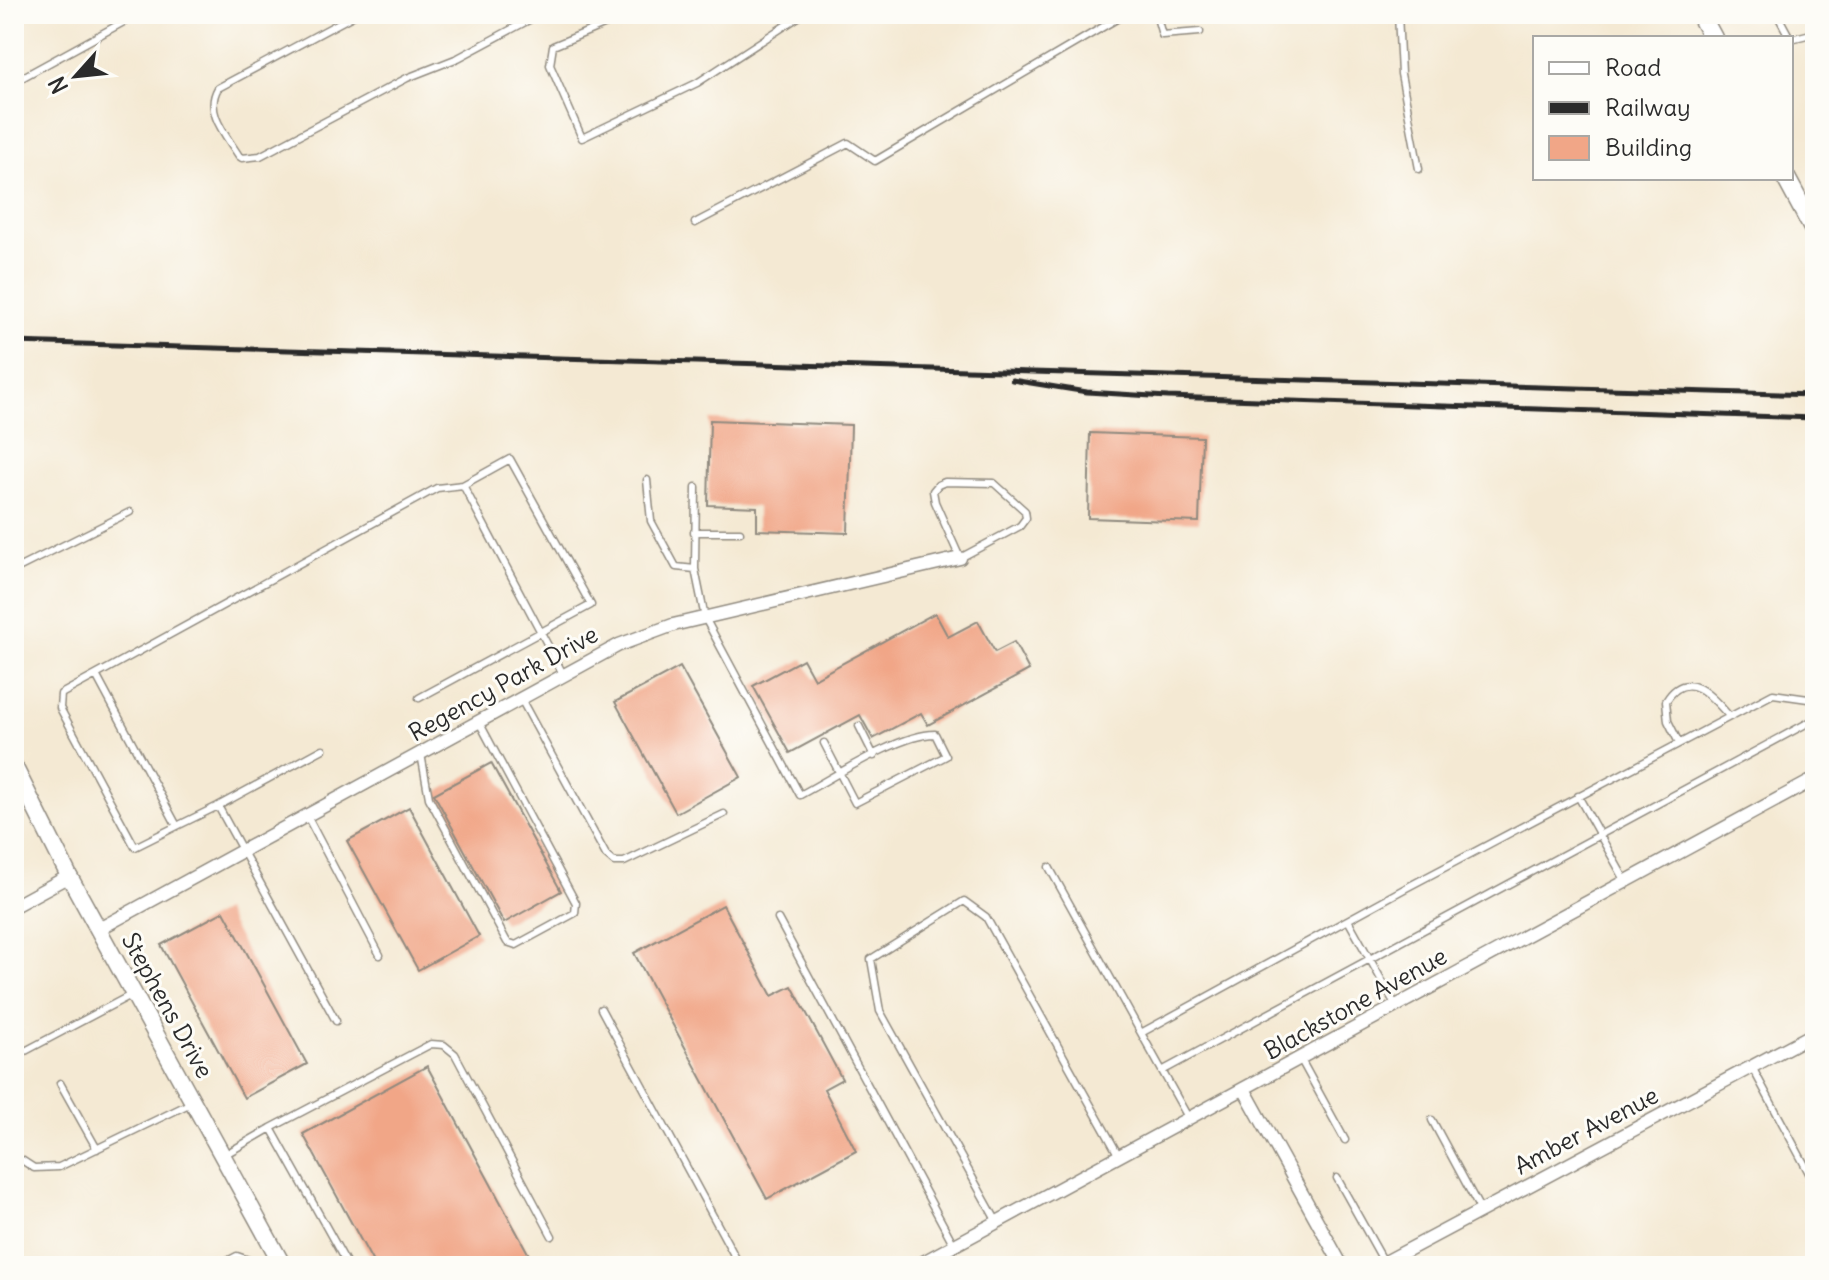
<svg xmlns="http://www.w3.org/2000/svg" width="1829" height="1280" viewBox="0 0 1829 1280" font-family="Delius,sans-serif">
<rect width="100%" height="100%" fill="#fdfcf7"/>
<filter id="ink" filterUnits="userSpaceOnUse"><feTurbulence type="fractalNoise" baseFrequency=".0125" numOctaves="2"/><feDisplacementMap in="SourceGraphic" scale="16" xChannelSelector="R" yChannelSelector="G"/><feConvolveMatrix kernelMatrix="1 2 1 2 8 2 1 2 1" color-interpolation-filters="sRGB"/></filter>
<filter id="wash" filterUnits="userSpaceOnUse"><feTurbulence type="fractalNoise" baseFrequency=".006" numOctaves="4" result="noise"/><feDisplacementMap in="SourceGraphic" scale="32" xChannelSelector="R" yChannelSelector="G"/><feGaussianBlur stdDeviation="1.8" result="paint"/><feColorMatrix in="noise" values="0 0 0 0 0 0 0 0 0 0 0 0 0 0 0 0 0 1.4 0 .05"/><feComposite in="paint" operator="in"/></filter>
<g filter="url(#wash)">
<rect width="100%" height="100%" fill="#f4e9d3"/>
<g id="blocks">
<path fill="#f1a687" d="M710,420L851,425L848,533L757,530V507L708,505Z
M1090,433L1202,437L1199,522L1088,518Z
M935,613L948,637L978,621L995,652L1014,642L1029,670L928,725L921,713L873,739L860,715L790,753L753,686L803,659L814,679Z
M680,667L741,777L676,813L615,702Z
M491,763L561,891L504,923L434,794Z
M409,807L479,936L418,970L347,841Z
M723,905L772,996L792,986L842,1079L824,1089L856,1151L767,1199L634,953Z
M224,911L307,1064L244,1098L161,945Z
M427,1066L535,1266H375L303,1134Z"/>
</g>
</g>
<g filter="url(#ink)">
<use href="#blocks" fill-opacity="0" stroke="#908a7f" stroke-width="2"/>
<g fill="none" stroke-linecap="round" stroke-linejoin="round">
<defs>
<path id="service" d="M356,14L218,88C204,112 226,135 239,156L242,158L260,156L407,78L458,58L540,14
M630,14L553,46L550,65L582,138L697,83L803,14
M1156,14L1162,35L1200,32
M1398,14L1401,74L1419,169
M1777,14L1790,38
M1791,39L1815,33
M14,82L138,14
M695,223L848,143L875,161L1125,14
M647,480L651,521L676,567L695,569
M945,482L994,483L1025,511L1026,518L1020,526L960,558L935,502L933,491L938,485Z
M696,487L695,569L705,618L800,795C834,777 899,734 935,734L946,756L855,803L824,743
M694,532H740
M14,570L130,512
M96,675L61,694L60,708L135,847L177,826
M419,698L591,605L510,459L463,485
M521,699L606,855L614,862H624L724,814
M859,726L874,756
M1679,743L1668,721L1666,701C1687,667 1712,696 1729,716
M421,754L429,798L507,942L516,945L575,913L576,903L479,722
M1578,796L1625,880
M218,806L323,749
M307,816L380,955
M1049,867L1141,1033
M778,919L954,1245
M1348,920L1396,1006
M601,1009L740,1266
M336,1021L218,806L177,826L96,675L437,488L463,485L563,674
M14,1057L131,995
M1300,1058L1345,1140
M1752,1067L1815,1184
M1162,1071L1815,719
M60,1083L97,1149
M1189,1119L1141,1033L1404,889L1773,694L1815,700
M1432,1120L1481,1211
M271,1128L431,1044L444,1045L455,1054L552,1236
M14,1155L34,1168L59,1167L191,1103
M224,1155L271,1128L348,1266
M1337,1178L1384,1262
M997,1222L880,1011L871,959L964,901L986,917L1119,1156
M218,1266L237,1256L254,1262"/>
<path id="minor" d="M14,906L69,876
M99,929L619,645L673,625L960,558
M1244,1089L1342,1266
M916,1266L1815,779
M1378,1266L1815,1033"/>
<path id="tertiary" d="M14,766L69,876L283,1266"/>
<path id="secondary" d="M1700,14L1713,38
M1786,178L1815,232"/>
</defs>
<use href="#service" stroke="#908a7f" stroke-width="9"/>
<use href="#minor" stroke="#908a7f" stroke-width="15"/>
<use href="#tertiary" stroke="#908a7f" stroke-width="19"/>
<use href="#secondary" stroke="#908a7f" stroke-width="21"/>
<use href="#service" stroke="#fff" stroke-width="6"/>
<use href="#minor" stroke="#fff" stroke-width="12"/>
<use href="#tertiary" stroke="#fff" stroke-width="16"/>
<use href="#secondary" stroke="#fff" stroke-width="18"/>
<path stroke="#2b2b2b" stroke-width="5" d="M14,342L1815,395
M1012,380L1087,392L1168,397L1815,418"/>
</g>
</g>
<g text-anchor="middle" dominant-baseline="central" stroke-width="6" stroke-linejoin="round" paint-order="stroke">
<g font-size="24" fill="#2b2b2b" stroke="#fdfcf7">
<text transform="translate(503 683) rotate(-29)">Regency Park Drive</text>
<text transform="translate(1355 1003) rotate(-29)">Blackstone Avenue</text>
<text transform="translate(168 1005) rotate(61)">Stephens Drive</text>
<text transform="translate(1586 1130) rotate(-28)">Amber Avenue</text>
</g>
</g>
<rect width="1829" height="1280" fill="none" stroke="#fdfcf7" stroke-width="48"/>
<rect x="1533" y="36" width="260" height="144" fill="#fdfcf7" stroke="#a9a8a5" stroke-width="2"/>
<rect x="1549" y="62" width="40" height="12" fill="#ffffff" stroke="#a9a8a5" stroke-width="2"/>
<text x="1605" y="76" font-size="24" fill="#2b2b2b">Road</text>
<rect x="1549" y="102" width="40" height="12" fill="#2b2b2b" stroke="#a9a8a5" stroke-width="2"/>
<text x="1605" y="116" font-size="24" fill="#2b2b2b">Railway</text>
<rect x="1549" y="136" width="40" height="24" fill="#f1a687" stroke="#a9a8a5" stroke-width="2"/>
<text x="1605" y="156" font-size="24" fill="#2b2b2b">Building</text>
<g transform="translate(76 76) rotate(243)" stroke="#fdfcf7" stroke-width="6" paint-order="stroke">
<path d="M0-6L14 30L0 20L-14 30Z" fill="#2b2b2b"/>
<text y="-12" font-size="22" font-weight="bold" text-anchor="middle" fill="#2b2b2b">N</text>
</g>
</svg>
